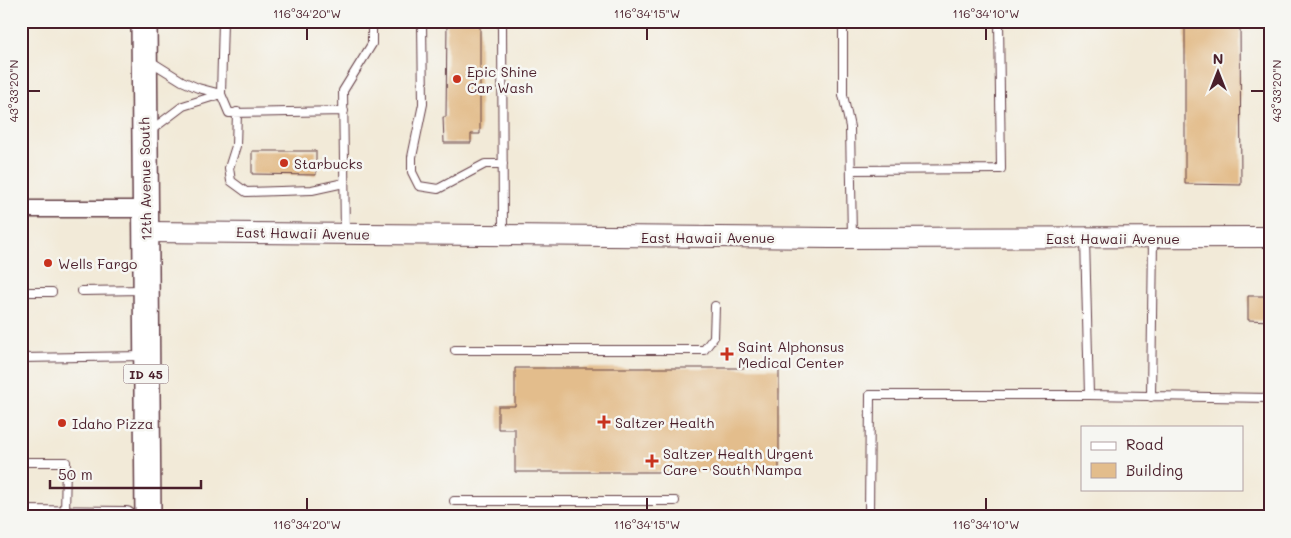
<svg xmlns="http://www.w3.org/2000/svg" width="1291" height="538" viewBox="0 0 1291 538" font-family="Mali,sans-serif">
<rect width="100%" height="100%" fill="#f6f6f2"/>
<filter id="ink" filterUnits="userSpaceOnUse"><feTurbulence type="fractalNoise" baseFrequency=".02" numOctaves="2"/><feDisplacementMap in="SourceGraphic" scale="10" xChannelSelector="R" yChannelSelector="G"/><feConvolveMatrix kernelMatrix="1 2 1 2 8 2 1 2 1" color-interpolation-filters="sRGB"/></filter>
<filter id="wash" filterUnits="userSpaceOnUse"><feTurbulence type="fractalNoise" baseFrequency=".0096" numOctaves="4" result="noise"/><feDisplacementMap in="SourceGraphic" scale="20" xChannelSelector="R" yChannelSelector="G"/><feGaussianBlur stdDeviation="1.12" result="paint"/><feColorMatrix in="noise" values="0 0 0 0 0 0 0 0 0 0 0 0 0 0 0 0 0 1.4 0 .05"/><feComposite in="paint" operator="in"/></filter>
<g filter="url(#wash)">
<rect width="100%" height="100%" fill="#f2ead8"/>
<g id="blocks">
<path fill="#e3bd8c" d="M447,21H480V134H471V143H444L443,117H446Z
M1185,21H1240L1241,185L1185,184Z
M252,151H316V175L252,174Z
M1248,296H1270V321L1248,320Z
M515,368H779V472H515V429H498V406H515Z"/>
</g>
</g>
<g filter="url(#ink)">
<use href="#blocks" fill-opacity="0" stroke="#633d45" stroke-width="1"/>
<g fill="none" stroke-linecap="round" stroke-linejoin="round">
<defs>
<path id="service" d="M223,21L221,94L229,113L344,111
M422,21L423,104L412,157V172L419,186L438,189L485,164H503
M502,21L503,234
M843,21V95L850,127L852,238
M150,61L182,81L198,88L221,94L183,106L150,131
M237,112L236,146L229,168L231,181L246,192L312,190L344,183
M851,170L1001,169L999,21
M345,233L343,91L372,44V21
M1085,239L1089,395
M82,291L143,290
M21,292H52
M455,350H704L714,337L715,306
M21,358L144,356
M1151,397L1153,239
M21,462H66L65,516
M454,501H675
M869,517L870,395H1089L1270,398"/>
<path id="minor" d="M21,209H145"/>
<path id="tertiary" d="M146,232L831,238L1270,237
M21,516L126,517"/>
<path id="primary" d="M144,21L148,517"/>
</defs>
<use href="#service" stroke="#633d45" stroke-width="10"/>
<use href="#minor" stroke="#633d45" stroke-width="19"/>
<use href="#tertiary" stroke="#633d45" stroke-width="22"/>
<use href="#primary" stroke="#633d45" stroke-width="28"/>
<use href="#service" stroke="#fff" stroke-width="8"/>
<use href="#minor" stroke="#fff" stroke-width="16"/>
<use href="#tertiary" stroke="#fff" stroke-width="20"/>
<use href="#primary" stroke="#fff" stroke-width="25"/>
</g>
</g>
<path fill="none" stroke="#4a1f2b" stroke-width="2" d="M307,28V40M647,28V40M986,28V40M28,91H40M1251,91H1264M307,498V510M647,498V510M986,498V510"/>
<g fill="#c8321e" stroke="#f6f6f2" stroke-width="2">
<circle cx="457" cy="79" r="5"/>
<circle cx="284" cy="163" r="5"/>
<circle cx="48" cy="263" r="5"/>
<path d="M724.5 346.5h5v5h5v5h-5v5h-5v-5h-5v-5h5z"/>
<path d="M601.5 414.5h5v5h5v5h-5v5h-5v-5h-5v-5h5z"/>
<circle cx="62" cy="423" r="5"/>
<path d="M649.5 453.5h5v5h5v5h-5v5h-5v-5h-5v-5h5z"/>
</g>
<g text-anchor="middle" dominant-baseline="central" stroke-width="5" stroke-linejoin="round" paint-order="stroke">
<rect fill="#f6f6f2" stroke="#7e6067" stroke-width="1" x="123.5" y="364.5" width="45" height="19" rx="4"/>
<g font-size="12" font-weight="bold" fill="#4a1f2b">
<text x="146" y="374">ID 45</text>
</g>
<g font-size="14" fill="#4a1f2b" stroke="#f6f6f2" text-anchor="start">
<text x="467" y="71">Epic Shine<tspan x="467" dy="16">Car Wash</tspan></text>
<text x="294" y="163">Starbucks</text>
<text x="58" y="263">Wells Fargo</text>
<text x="738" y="346">Saint Alphonsus<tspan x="738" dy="16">Medical Center</tspan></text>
<text x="615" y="422">Saltzer Health</text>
<text x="72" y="423">Idaho Pizza</text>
<text x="663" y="453">Saltzer Health Urgent<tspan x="663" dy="16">Care - South Nampa</tspan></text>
</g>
<g font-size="14" fill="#4a1f2b" stroke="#f6f6f2">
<text transform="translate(145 179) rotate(-91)">12th Avenue South</text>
<text transform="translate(303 233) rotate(1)">East Hawaii Avenue</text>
<text x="708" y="237">East Hawaii Avenue</text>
<text x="1113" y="238">East Hawaii Avenue</text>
</g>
</g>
<rect width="1291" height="538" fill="none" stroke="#f6f6f2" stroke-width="55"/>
<rect x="1081" y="426" width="162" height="65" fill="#f6f6f2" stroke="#b1a0a2"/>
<rect x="1091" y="442" width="25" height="8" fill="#ffffff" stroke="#b1a0a2"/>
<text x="1126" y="450" font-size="15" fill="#4a1f2b">Road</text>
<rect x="1091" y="463" width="25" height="15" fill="#e3bd8c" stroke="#b1a0a2"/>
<text x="1126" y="476" font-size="15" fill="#4a1f2b">Building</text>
<g transform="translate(1218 72)" stroke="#f6f6f2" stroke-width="4" paint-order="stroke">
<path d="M0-4L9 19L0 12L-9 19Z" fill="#4a1f2b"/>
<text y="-8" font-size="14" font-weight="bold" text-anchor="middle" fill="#4a1f2b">N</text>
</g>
<path d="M50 480v8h151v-8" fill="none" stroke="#4a1f2b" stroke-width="2.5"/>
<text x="58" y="480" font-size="15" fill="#4a1f2b" stroke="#f6f6f2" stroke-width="4" paint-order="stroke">50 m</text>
<rect x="28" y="28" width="1236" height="482" fill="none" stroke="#4a1f2b" stroke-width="2"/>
<g font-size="12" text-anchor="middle" fill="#4a1f2b">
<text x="307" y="18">116°34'20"W</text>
<text x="647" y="18">116°34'15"W</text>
<text x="986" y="18">116°34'10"W</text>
<text transform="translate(14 91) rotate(-90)" y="4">43°33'20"N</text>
<text transform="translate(1277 91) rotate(-90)" y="4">43°33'20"N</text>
<text x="307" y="529">116°34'20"W</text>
<text x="647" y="529">116°34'15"W</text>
<text x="986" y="529">116°34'10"W</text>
</g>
</svg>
